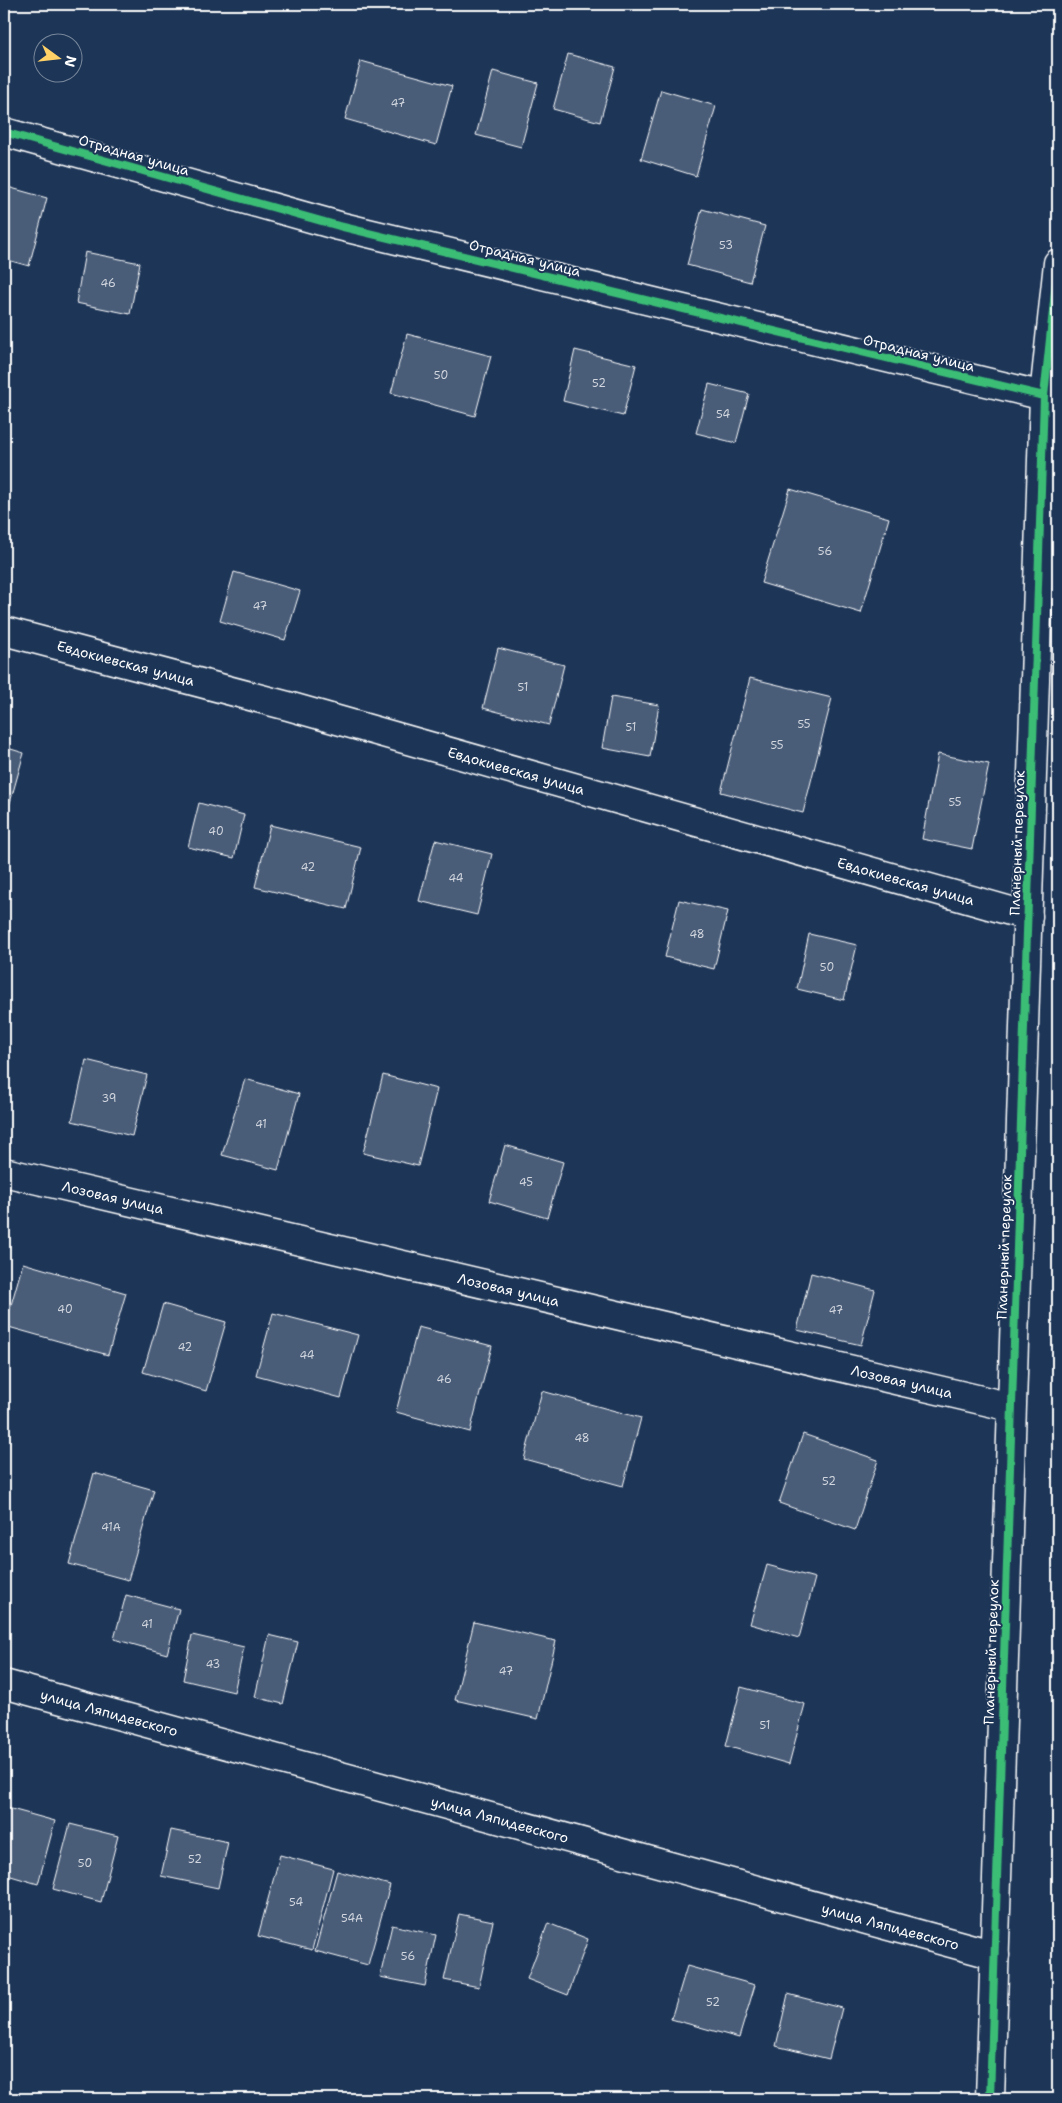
<svg xmlns="http://www.w3.org/2000/svg" width="1062" height="2103" viewBox="0 0 1062 2103" font-family="'Shantell Sans',sans-serif">
<rect width="100%" height="100%" fill="#1d3557"/>
<filter id="ink" filterUnits="userSpaceOnUse"><feTurbulence type="fractalNoise" baseFrequency=".02" numOctaves="2"/><feDisplacementMap in="SourceGraphic" scale="10" xChannelSelector="R" yChannelSelector="G"/><feConvolveMatrix kernelMatrix="1 2 1 2 8 2 1 2 1" color-interpolation-filters="sRGB"/></filter>
<g filter="url(#ink)">
<path fill="#4a5d79" stroke="#fff" d="M568,54L615,67L600,122L553,109Z
M361,61L452,86L436,145L345,119Z
M493,71L538,83L521,147L476,135Z
M661,90L716,106L696,176L641,159Z
M4,186L47,198L29,266L4,259Z
M702,209L765,226L750,282L687,265Z
M85,252L140,263L130,314L76,303Z
M407,334L491,356L475,416L391,393Z
M575,350L636,365L623,416L563,401Z
M709,384L749,394L736,443L696,433Z
M790,489L889,518L861,613L761,583Z
M234,572L300,591L285,640L220,621Z
M498,648L564,665L549,725L483,708Z
M750,678L832,698L803,813L721,792Z
M611,697L659,705L650,757L602,748Z
M4,747L24,753L6,817L4,816Z
M938,754L989,764L972,849L922,839Z
M199,803L244,815L234,858L188,847Z
M270,825L361,847L346,909L255,887Z
M435,840L492,854L477,915L419,901Z
M679,900L728,911L714,969L665,957Z
M809,934L857,945L844,1000L797,989Z
M86,1060L147,1075L132,1136L72,1121Z
M383,1075L437,1089L418,1166L363,1153Z
M245,1079L299,1094L278,1170L222,1155Z
M505,1145L563,1162L547,1218L489,1201Z
M23,1263L126,1293L108,1355L5,1326Z
M811,1273L875,1290L861,1345L797,1330Z
M163,1304L226,1322L206,1391L143,1372Z
M273,1313L358,1335L341,1398L256,1375Z
M418,1327L492,1346L470,1432L396,1412Z
M542,1391L641,1418L623,1486L524,1459Z
M803,1434L878,1460L855,1530L779,1503Z
M94,1473L154,1490L128,1580L69,1564Z
M767,1565L815,1578L799,1638L750,1624Z
M126,1595L179,1609L167,1654L114,1639Z
M474,1622L556,1641L538,1719L455,1700Z
M192,1635L244,1647L234,1692L183,1680Z
M269,1635L298,1642L283,1704L255,1697Z
M741,1687L805,1704L789,1764L726,1746Z
M4,1807L55,1821L38,1884L4,1874Z
M70,1824L118,1836L101,1902L53,1889Z
M171,1830L228,1842L218,1888L161,1876Z
M280,1855L333,1869L312,1950L258,1936Z
M337,1871L390,1885L368,1965L315,1951Z
M459,1914L493,1921L479,1987L444,1980Z
M548,1923L588,1939L568,1995L527,1979Z
M392,1925L436,1935L425,1986L380,1977Z
M687,1966L755,1985L739,2038L671,2019Z
M788,1994L842,2008L829,2059L776,2046Z"/>
<g fill="none" stroke-linecap="round" stroke-linejoin="round">
<defs>
<g id="minor">
<path d="M4,132L339,226L1044,396"/>
<path id="s1" d="M4,631L288,706L1028,916"/>
<path id="s2" d="M4,1172L1011,1407"/>
<path id="s3" d="M4,1684L995,1955"/>
<path d="M990,2099L1044,396L1058,263"/>
</g>
</defs>
<use href="#minor" stroke="#fff" stroke-width="31"/>
<use href="#minor" stroke="#1d3557" stroke-width="28"/>
<defs>
<path id="cycleway" d="M4,132L339,226L1044,396
M990,2099L1044,396L1058,263"/>
</defs>
<use href="#cycleway" stroke="#1d3557" stroke-width="11"/>
<use href="#cycleway" stroke="#3abd76" stroke-width="8"/>
</g>
</g>
<g text-anchor="middle" dominant-baseline="central" stroke-width="4" stroke-linejoin="round" paint-order="stroke">
<g font-size="11" fill="#d2d6de">
<text x="398" y="103">47</text>
<text x="726" y="245">53</text>
<text x="108" y="283">46</text>
<text x="441" y="375">50</text>
<text x="599" y="383">52</text>
<text x="723" y="414">54</text>
<text x="825" y="551">56</text>
<text x="260" y="606">47</text>
<text x="523" y="687">51</text>
<text x="804" y="724">55</text>
<text x="631" y="727">51</text>
<text x="777" y="745">55</text>
<text x="955" y="802">55</text>
<text x="216" y="831">40</text>
<text x="308" y="867">42</text>
<text x="456" y="878">44</text>
<text x="697" y="934">48</text>
<text x="827" y="967">50</text>
<text x="109" y="1098">39</text>
<text x="261" y="1124">41</text>
<text x="526" y="1182">45</text>
<text x="65" y="1309">40</text>
<text x="836" y="1310">47</text>
<text x="185" y="1347">42</text>
<text x="307" y="1355">44</text>
<text x="444" y="1379">46</text>
<text x="582" y="1438">48</text>
<text x="829" y="1481">52</text>
<text x="111" y="1527">41А</text>
<text x="147" y="1624">41</text>
<text x="213" y="1664">43</text>
<text x="506" y="1671">47</text>
<text x="765" y="1725">51</text>
<text x="195" y="1859">52</text>
<text x="85" y="1863">50</text>
<text x="296" y="1902">54</text>
<text x="352" y="1918">54А</text>
<text x="408" y="1956">56</text>
<text x="713" y="2002">52</text>
</g>
<g font-size="14" fill="#fff" stroke="#1d3557">
<text transform="translate(134 155) rotate(16)">Отрадная улица</text>
<text transform="translate(525 258) rotate(14)">Отрадная улица</text>
<text transform="translate(919 353) rotate(14)">Отрадная улица</text>
<text stroke="none"><textPath href="#s1" startOffset="126">Евдокиевская улица</textPath></text>
<text stroke="none"><textPath href="#s1" startOffset="531">Евдокиевская улица</textPath></text>
<text transform="translate(1017 843) rotate(-88)">Планерный переулок</text>
<text stroke="none"><textPath href="#s1" startOffset="936">Евдокиевская улица</textPath></text>
<text stroke="none"><textPath href="#s2" startOffset="112">Лозовая улица</textPath></text>
<text transform="translate(1004 1247) rotate(-88)">Планерный переулок</text>
<text stroke="none"><textPath href="#s2" startOffset="518">Лозовая улица</textPath></text>
<text stroke="none"><textPath href="#s2" startOffset="922">Лозовая улица</textPath></text>
<text transform="translate(991 1652) rotate(-88)">Планерный переулок</text>
<text stroke="none"><textPath href="#s3" startOffset="109">улица Ляпидевского</textPath></text>
<text stroke="none"><textPath href="#s3" startOffset="514">улица Ляпидевского</textPath></text>
<text stroke="none"><textPath href="#s3" startOffset="919">улица Ляпидевского</textPath></text>
</g>
</g>
<rect width="1062" height="2103" fill="none" stroke="#1d3557" stroke-width="20"/>
<rect x="10" y="10" width="1042" height="2083" fill="none" stroke="#fff" stroke-width="2" filter="url(#ink)"/>
<g transform="translate(58 58) rotate(105)"><circle r="24" fill="#1d3557" stroke="#77869a"/>
<path d="M0-4L9 19L0 12L-9 19Z" fill="#ffd166"/>
<text y="-8" font-size="14" font-weight="bold" text-anchor="middle" fill="#ffffff">N</text>
</g>
</svg>
